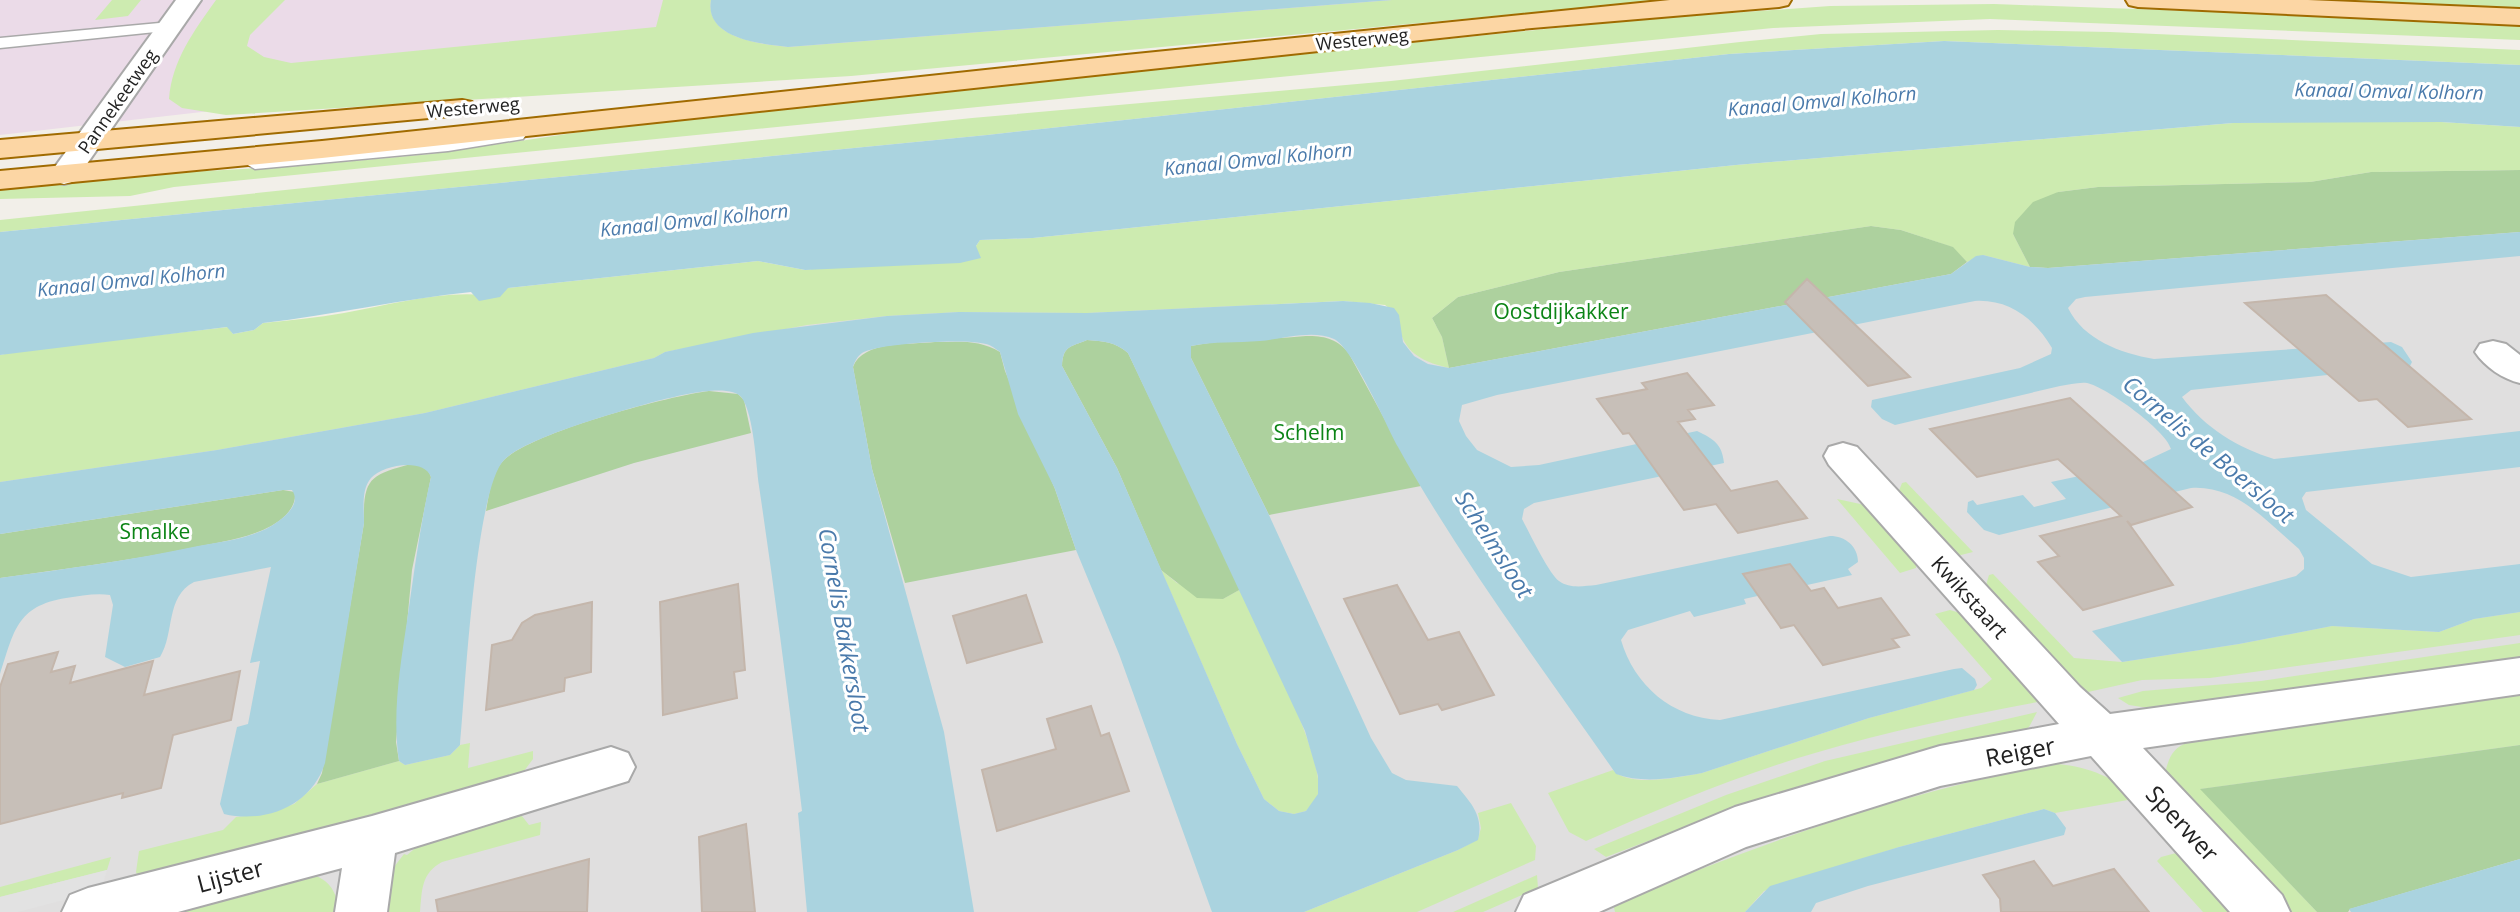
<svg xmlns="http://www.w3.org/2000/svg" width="2520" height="912" viewBox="0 0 2520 912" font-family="'Open Sans',sans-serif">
<rect width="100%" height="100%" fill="#f2efe9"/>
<path fill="#e0dfdf" d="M2520,204V912H0V417L979,269L1465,329L1964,239Z"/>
<path fill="#ebdbe8" d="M0,0H1608L228,109L0,135Z"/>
<path fill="#cdebb0" d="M112,0H141L128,16L95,20Z
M216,0H285L250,35L247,46L264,57L291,63L656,27L663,0H711C705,39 761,44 788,47L1392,0H1665L851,76L226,115L182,108L169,99C172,60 194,31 216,0Z
M2307,0H2520V10Z
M1994,4L2520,23V40L1990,19L1773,28L174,187L130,196L0,199V186L114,176L299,166L431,154L668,119L1644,19L1830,6Z
M1998,30L2110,32L2520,50V65L1944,41L1729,54L987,135L0,232V220L972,118L1391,81L1740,42L1821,34Z
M2325,121L2441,122L2520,127V170L2371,172L2310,182L2098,187L2058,192L2013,234L2030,267L1983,255L1967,262L1952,247L1901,230L1871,226L1559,272L1458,297L1432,318L1442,337L1449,368C1418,361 1399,349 1398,315L1385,305L1343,301L1087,313L959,312L887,316L807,325L665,352L654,358L425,413L217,450L0,482V355L20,351L228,327L233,334L254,330L263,323C290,320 317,318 344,313C396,304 447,288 499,297L507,288L758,261L805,270L976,246L980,240L1033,238L1736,165L2233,123Z
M1906,482L1973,552L1961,555L1944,553L1895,501L1902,483Z
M1837,499L1865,505L1917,558L1916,568L1900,573Z
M1161,570L1177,583L1223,599L1241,589C1258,627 1326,758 1318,794C1317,801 1311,806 1306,811L1294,814L1279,811L1264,799L1237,744Z
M1993,574L2074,658L2122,662L2239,644L2332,626L2439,632L2474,619L2520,612V635L2210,678L2142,680L2088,692L2054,672L1983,595L1989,575Z
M1950,610L1967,615L2029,681L2038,702C1963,716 1888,731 1815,753C1736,776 1661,808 1586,841L1569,832L1548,793L1613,770C1629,788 1680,777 1702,773L1869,718L1981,688L1992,679L1935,614Z
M2520,643V660L2155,709L2129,705L2118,698L2143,691L2261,681Z
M2520,695V745L2201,789L2317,912H2283L2164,778C2168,760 2171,748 2189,742Z
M2037,712L2029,727L2020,733C1876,757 1742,805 1606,857L1594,849L1726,795L1825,761Z
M470,743L468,768L533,751V759L515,783L140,882L136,872L139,851L223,830L236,817L264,814L294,804L317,784L399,761L405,765L450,755L460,745Z
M2058,764C2090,767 2114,778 2139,798L2055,813L2044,809L1899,847L1764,891L1745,912H1615L1613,903C1758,846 1903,790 2058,764Z
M1511,803L1536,846L1535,860L1417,912H1304L1458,850L1478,839L1481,828L1478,813Z
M518,811L529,825L541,822L540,835L442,862C421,873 422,891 420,912H380L387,876L404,854L407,855L419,845Z
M2180,852L2244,912H2203L2157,861L2161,857Z
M111,857L107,870L0,897V887Z
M305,871C329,880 335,887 340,912H128Z
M1537,875L1538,888L1483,912H1453Z"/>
<path fill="#add19e" d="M2520,170V232L2048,268L2030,267L2013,234L2015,222L2033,202L2058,192L2098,187L2310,182L2371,172Z
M1871,226L1901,230L1953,247L1967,262L1951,274L1449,368L1442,337L1432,318L1458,297L1559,272Z
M1306,336C1324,336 1335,338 1348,352L1421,486L1269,515L1191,358V346C1229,338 1268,340 1306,336Z
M1087,340C1104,341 1115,342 1128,353L1241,589L1223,599L1197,598L1161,570L1117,468L1062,366C1063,345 1071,347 1087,340Z
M935,342C958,342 979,339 1000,352L1005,371L1055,489L1076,550L905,583L872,469L853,367C863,340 911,345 935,342Z
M709,391L738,394L744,400L751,433L634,463L486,511C489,495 491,474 503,461C529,433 668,396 709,391Z
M411,464C422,465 427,466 431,477L412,570L396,742L399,761L317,784L322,773L364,523C363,478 370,475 411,464Z
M283,490L295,492C297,510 279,523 263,530C240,540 215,543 191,548C128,561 64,569 0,578V534Z
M2520,745V859L2350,909L2348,912H2317L2200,789Z"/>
<path fill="#e2e2e2" d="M107,870L104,880L94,892L18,912H0V897Z"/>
<path fill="#aad3df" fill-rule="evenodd" d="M711,0H1392L788,47C762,44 704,39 711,0Z
M1944,41L2520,65V127L2441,122L2233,123L1736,165L1033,238L980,240L976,246L981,258L960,263L805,270L758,261L508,288L500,297L479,301L471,292C401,299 333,315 263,323L254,330L233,334L227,327L0,355V232L987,135L1729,54Z
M2520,232V256L2085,297L2076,299L2068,308C2084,340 2120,353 2154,359L2391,342L2402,347L2412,362L2410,366L2191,390L2182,397C2205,428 2238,448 2274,459L2520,431V467L2306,492L2302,498L2306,510L2372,564L2411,577L2520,564V612L2474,619L2439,632L2332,626L2239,644L2122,662L2092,631L2296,576L2304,569V558L2299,549C2267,522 2237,485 2191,488L1999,535L1984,530L1967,512L1968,502L1973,500L1977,505L2023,495L2034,507L2066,499L2051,482L2141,463L2171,449C2166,430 2106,387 2087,383C2078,382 2069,385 2060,386L1895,425L1882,419L1871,407L1872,400L2020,368L2051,354L2052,348C2035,319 2009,299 1975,301L1497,395L1462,405L1459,421L1466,436L1477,450L1511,467L1539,465L1697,431C1714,439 1722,444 1724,463L1534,503L1524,509L1522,519C1529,532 1549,574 1559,581C1570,589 1584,586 1596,585L1830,536C1845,536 1858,546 1858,562L1848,569L1852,575L1744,599L1746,604L1694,617L1690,611L1628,630L1621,640C1634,685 1672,718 1720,720L1954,669L1962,668L1975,679L1977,685L1974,690L1869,718L1702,773C1674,778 1643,784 1616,774C1542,667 1461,561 1398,447C1386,425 1353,348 1334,339C1313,329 1282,339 1260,341C1237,343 1214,341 1191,346V358L1269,515L1371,738L1392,773L1406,780L1457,786C1471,803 1484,816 1478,840L1458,850L1304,912H1212L1119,654L1076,550L1055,489L1018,414L1000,352C996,349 991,345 986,344C967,338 878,343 862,353C857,357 855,361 853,367L872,469L944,732L974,912H807L798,813L802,811C789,702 775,594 759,486C756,464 754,416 742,398C731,382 678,396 661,400C627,409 526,437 504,460C475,490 465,694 460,745L450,755L405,765L399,761C392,715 400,667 407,621C414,573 420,525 431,477C424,457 382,465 371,478C361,490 364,508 364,523L325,763C312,805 266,824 224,814L220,804L237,727L248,724L260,661L250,663L271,567L194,582C165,597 175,633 160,657L125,667L105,657L113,605L110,595C95,593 81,596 66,598C16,606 14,632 0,674V578C66,569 132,560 198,546C220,542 245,539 266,529C279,522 303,506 292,490H283L0,534V482L217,450L425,413L654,358L665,352L753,333L887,316L959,312L1087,313L1343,301L1370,303L1394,308L1399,315L1403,342L1414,356L1428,364L1449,368L1951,274L1976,256L1983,255L2030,267L2048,268ZM1087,340C1104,341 1115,342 1128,353L1305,731L1318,776V794L1306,811L1294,814L1279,811L1264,799L1237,744L1117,468L1062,366C1063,345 1071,347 1087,340Z
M2044,809L2055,813L2066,828L2064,835L1868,886L1816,903L1811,912H1745L1770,886L1899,847Z
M2520,859V912H2351L2349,909Z"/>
<path fill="#c7bfb8" stroke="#c4b6ab" stroke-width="2" d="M1807,279L1910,377L1868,386L1785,302Z
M2326,295L2471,419L2408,427L2377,399L2359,401L2245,303Z
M1687,373L1714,405L1688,410L1695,419L1678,422L1731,491L1777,481L1807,518L1738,533L1716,504L1684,510L1629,433L1623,434L1597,399L1647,389L1642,383Z
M2070,398L2192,507L2131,525L2127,521L2173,585L2083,610L2038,562L2059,556L2040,536L2121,516L2058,459L1977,477L1930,429Z
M1790,564L1811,591L1824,588L1838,608L1881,598L1909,635L1892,639L1899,647L1823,665L1794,625L1781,628L1743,574Z
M738,584L745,670L734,672L737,698L663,715L660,602Z
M1397,585L1428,640L1459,632L1494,695L1442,710L1438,704L1400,714L1344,599Z
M1026,595L1042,642L967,663L953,616Z
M592,602L591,672L565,678L564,691L486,710L492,645L512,640L522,623L535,615Z
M58,652L51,672L75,666L70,683L153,661L144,695L240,671L231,720L173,735L161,788L122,798L123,793L0,824V687L8,664Z
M1091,706L1101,736L1109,733L1129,791L997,831L982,770L1056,749L1047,719Z
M746,824L755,912H702L699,837Z
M589,859L587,912H438L436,900Z
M2034,861L2053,886L2114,869L2149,912H2001L2000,899L1983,875Z"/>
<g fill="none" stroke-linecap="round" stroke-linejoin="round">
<defs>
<path id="service" d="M170,22L178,27L175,30L0,48V38Z
M517,130L523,131L526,135L523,139L448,151L255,169L246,164L255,159L448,141Z"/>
<path id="minor" d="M2493,341L2506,344L2520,355V383C2503,379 2485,367 2475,352L2480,344Z
M1843,443L1857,447L2080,687L2110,714L2520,658V694L2143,748L2282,895L2290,912H2230L2091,756L1940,786L1746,847L1599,912H1516L1524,895L1735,807L1940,746L2059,724L1829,465L1824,456L1829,447Z
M611,747L628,753L635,767L628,781L395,853L387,912H335L342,868L178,912H62L70,895L88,888L372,816Z"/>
<path id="tertiary" d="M176,0H201L75,181L64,184L53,181L49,175Z"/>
<path id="primary" d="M1670,0H1791L1788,5L1779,7L1532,28L322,158L0,189V171L322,141L1126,55Z
M2126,0H2308L2520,9V25L2138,7L2129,5Z
M462,100L472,102L476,108L472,114L0,158V140Z"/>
</defs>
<use href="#service" stroke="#a9a9a9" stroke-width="3"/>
<use href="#minor" stroke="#a9a9a9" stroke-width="4"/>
<use href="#tertiary" stroke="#a9a9a9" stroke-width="4"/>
<use href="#primary" stroke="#a06b00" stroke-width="4"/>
<use href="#service" fill="#fff" fill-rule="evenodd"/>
<use href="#minor" fill="#fff" fill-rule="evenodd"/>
<use href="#tertiary" fill="#fff" fill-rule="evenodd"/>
<use href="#primary" fill="#fcd6a4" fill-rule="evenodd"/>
</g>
<g text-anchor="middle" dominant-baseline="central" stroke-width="6" stroke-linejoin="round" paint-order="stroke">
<g font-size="18" fill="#222" stroke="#fff">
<text transform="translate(1362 39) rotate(-6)">Westerweg</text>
<text transform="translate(117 101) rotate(-55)">Pannekeetweg</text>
<text transform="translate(473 107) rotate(-5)">Westerweg</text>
</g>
<g font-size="19" font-style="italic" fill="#4a7aab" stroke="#fff">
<text transform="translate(2389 91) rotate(1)">Kanaal Omval Kolhorn</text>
<text transform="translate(1822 101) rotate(-5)">Kanaal Omval Kolhorn</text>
<text transform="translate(1258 159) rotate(-6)">Kanaal Omval Kolhorn</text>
<text transform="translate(694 220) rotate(-6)">Kanaal Omval Kolhorn</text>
<text transform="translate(131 280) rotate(-6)">Kanaal Omval Kolhorn</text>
</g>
<g font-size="21" fill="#0c8416" stroke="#fff">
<text x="1561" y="311">Oostdijkakker</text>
<text x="1309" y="432">Schelm</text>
<text x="155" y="531">Smalke</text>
</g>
<g font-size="21" fill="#222" stroke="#fff">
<text transform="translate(1970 597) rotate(48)">Kwikstaart</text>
</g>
<g font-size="23" font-style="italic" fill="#4a7aab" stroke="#fff">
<text transform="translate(2209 449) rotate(40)">Cornelis de Boersloot</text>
<text transform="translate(1495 544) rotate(57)">Schelmsloot</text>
<text transform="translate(845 630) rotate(80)">Cornelis Bakkersloot</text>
</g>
<g font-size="24" fill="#222" stroke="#fff">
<text transform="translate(2020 751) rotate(-11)">Reiger</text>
<text transform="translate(2183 823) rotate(47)">Sperwer</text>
<text transform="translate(230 875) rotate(-15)">Lijster</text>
</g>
</g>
</svg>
